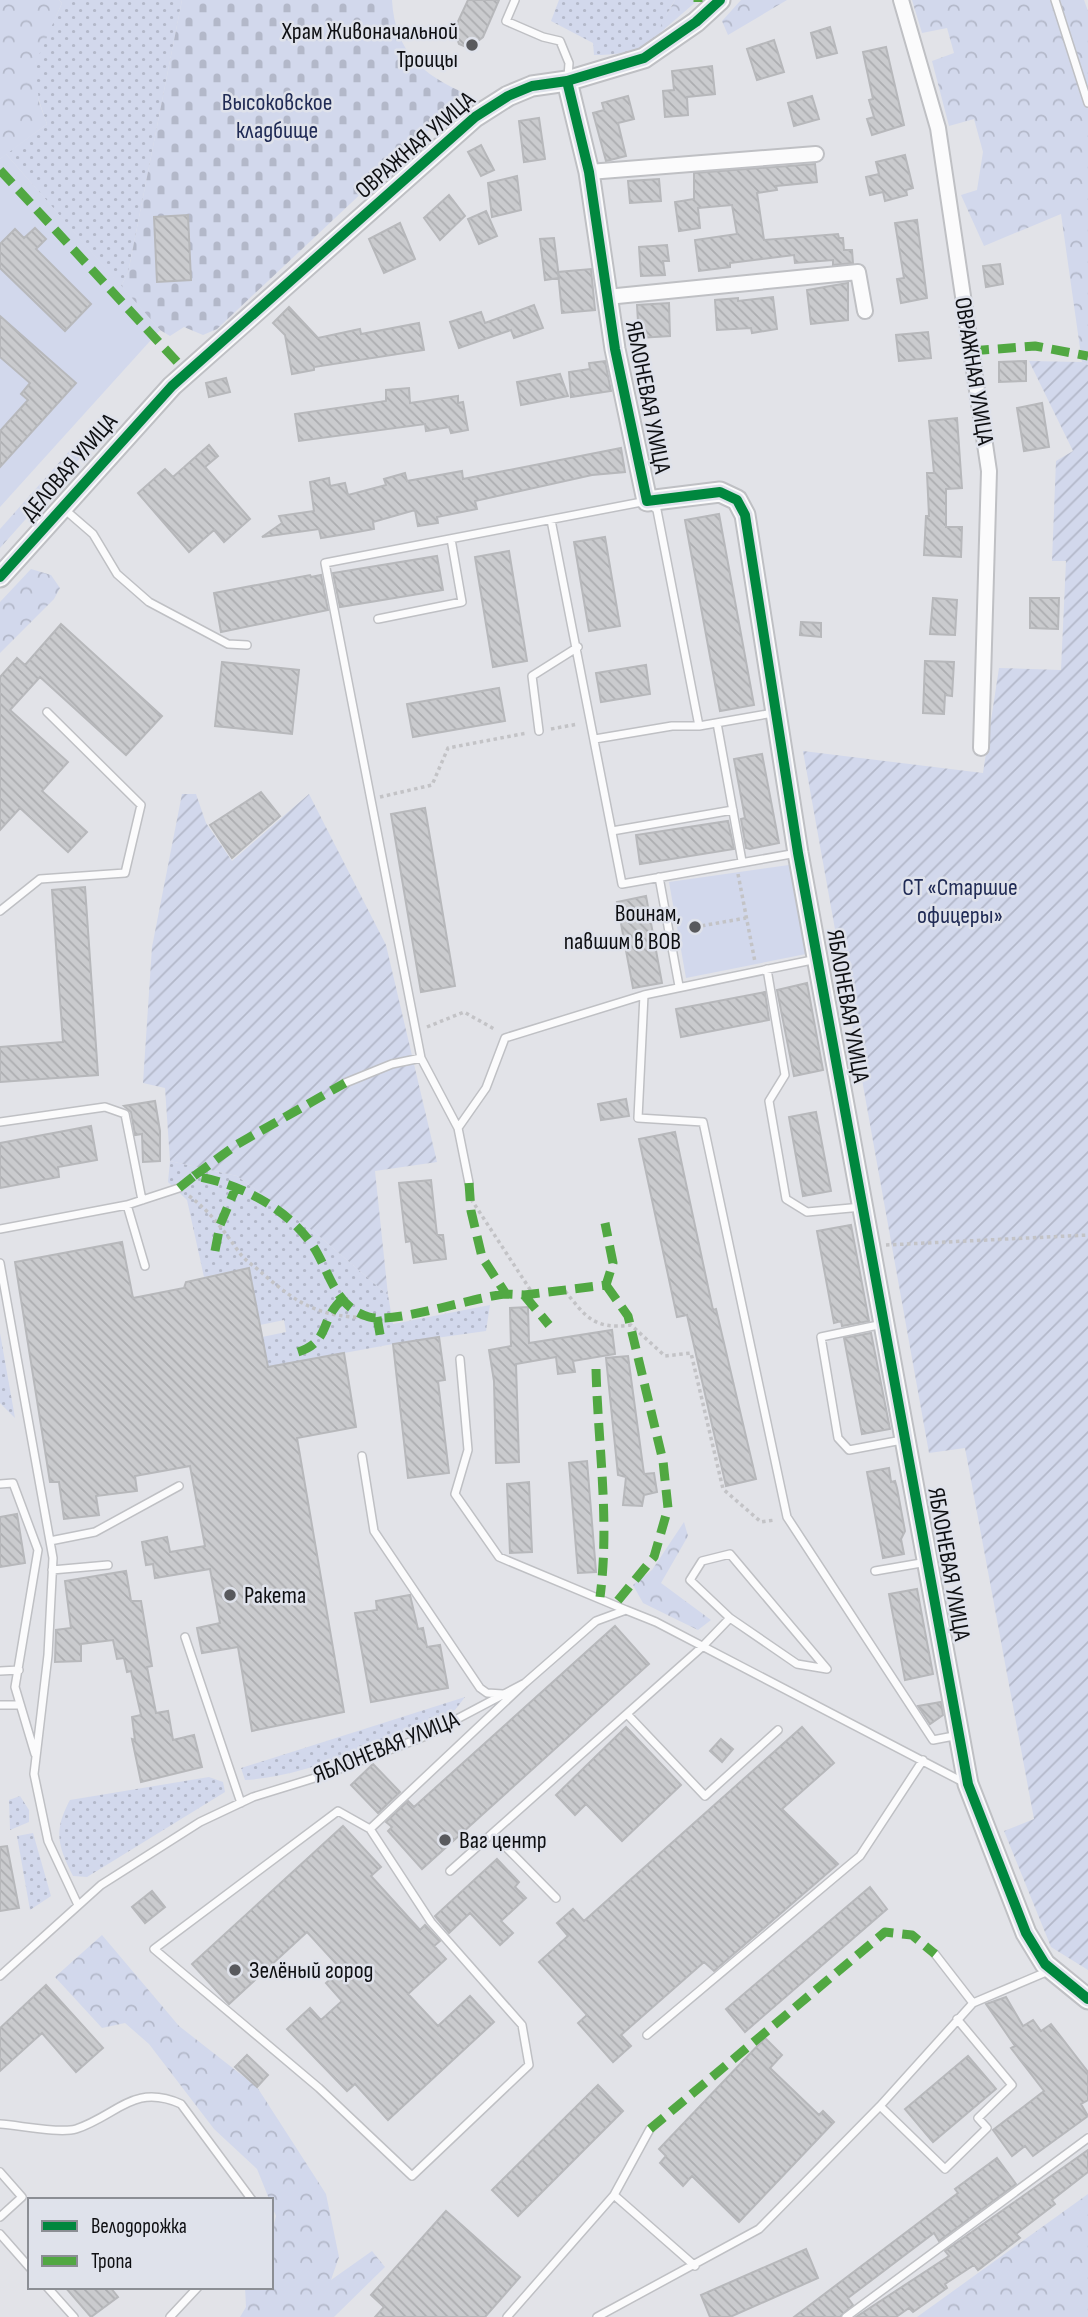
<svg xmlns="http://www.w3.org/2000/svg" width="1088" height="2317" viewBox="0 0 1088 2317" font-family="'Sofia Sans Condensed',sans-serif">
<defs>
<pattern id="grass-dots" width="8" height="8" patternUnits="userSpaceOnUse" patternTransform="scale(1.75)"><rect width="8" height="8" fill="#d2d8ec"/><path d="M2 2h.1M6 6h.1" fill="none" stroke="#b3b8c9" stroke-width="1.8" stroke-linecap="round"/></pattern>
<pattern id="forest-crowns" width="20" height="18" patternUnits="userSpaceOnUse" patternTransform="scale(1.75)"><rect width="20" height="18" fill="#d2d8ec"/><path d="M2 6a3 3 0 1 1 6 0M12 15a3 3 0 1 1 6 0" fill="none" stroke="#b3b8c9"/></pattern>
<pattern id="cemetery-stones" width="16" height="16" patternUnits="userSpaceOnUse" patternTransform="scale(1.75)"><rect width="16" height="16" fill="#d2d8ec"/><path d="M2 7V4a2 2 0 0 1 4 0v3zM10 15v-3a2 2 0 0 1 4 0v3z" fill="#b3b8c9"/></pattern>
<pattern id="garden-furrows" width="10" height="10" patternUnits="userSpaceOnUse" patternTransform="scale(1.75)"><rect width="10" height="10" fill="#d2d8ec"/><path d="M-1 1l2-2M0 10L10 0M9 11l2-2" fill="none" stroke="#b3b8c9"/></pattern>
<pattern id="building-back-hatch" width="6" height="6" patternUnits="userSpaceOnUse" patternTransform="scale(1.75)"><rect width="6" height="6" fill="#cacbce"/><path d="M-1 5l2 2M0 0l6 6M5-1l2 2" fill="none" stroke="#acadb0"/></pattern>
</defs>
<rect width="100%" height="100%" fill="#e2e3e8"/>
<path fill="url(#grass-dots)" d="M59,0H182L128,273L121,286L6,154L47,124C41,107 32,83 35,64C38,47 55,21 62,3Z
M559,0H675C667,11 662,30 653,39C639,53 612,55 594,55L593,43L551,21Z
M170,1161L237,1176L313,1231L388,1295L393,1324L490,1305L486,1331L393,1344L268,1367L262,1337L286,1332L284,1320L260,1325L249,1268L204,1277L187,1200L168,1182Z
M0,1333L15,1418L0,1403Z
M465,1697L455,1710C394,1735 311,1777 245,1780L241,1768Z
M209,1777L223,1782L225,1792L87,1877L73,1876C58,1846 53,1831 70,1800Z
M20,1796L29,1810V1822L10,1830L9,1800Z
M33,1833L51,1896L30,1910L17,1836Z"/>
<path fill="url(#forest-crowns)" d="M0,0H59L62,3L35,64L39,102L47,124L0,159Z
M675,0H698L654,38Z
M741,0H787L728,35L722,21Z
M912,0H1084L1088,11V365L1082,362L1061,214L984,246L961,195L977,190L983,152L974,119L949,126L932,61L954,53L947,28L922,33Z
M72,448L81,457L0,548V529Z
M31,569L51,575L60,588L54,599L0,653V602Z
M684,1522L688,1536L661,1583L711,1620L698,1630L643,1603L633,1585L652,1570Z
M102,1935L179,2026L257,2087L326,2194L339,2257L331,2280L372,2251L385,2267L334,2317H240L246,2307L245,2287H271V2235L276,2216L257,2169L214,2129L149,2044L125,2023L102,2028L55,1977Z
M1088,2194V2317H917Z"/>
<path fill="url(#cemetery-stones)" d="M182,0H392C395,52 422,75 467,94L217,329L203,335L184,327L170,336L160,330L121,286L128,273Z"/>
<path fill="#d2d8ec" d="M6,154L160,330L0,507V159Z
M789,865L806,954L686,978L669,882Z"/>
<path fill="url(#garden-furrows)" d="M1029,361L1082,362L1088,365V1970L1051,1947L1004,1831L1034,1819L965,1448L929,1453L803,751L983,773L999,668L1061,670L1066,561H1052L1056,461L1073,451Z
M182,794H196L206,823L232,861L309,794L386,945L437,1162L375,1171L388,1295L313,1231L237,1176L170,1161L165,1088L143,1083L152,947Z"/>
<path fill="url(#building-back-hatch)" stroke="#b7b8bb" stroke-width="2" d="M468,0H499L483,37L469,48L459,44L456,36L458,29L455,28Z
M830,27L837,53L817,58L811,33Z
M774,40L784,72L757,80L747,49Z
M886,47L904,125L872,135L867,119L874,117L869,100L873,99L863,52Z
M712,66L715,94L687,97L688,115L665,117L663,91L674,90L672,71Z
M628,96L634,119L618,123L626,156L606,161L593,113L604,110L602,103Z
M812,96L819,119L794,126L788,103Z
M539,118L545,159L524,162L519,121Z
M481,145L494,170L481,176L468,152Z
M905,155L913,188L906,190L907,195L885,201L883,192L870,195L866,177L879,174L876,162Z
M815,164L817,182L776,186L777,190L757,193L764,240L838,234L839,238H843L844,250H852L853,263L833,265V260L795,263L794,255L730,263V267L699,271L695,240L737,234L732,205L698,208L700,228L679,231L675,202L694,199V173Z
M517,176L521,210L492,217L488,183Z
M659,179L661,201L630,203L628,181Z
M449,195L465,216L440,240L424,218Z
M486,211L497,236L479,244L468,219Z
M188,215L191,280L157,282L154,217Z
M917,220L927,298L901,303L897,279L904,278L895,223Z
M400,223L415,259L384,273L369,239Z
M35,228L46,239L36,249L91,304L65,331L0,268V244L15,229L24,238Z
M554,238L559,278L545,280L540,239Z
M667,245L669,261H663L665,275L641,276L639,247Z
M1000,264L1003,284L986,287L983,266Z
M591,269L595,310L562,313L558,272Z
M848,283V320L811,324L807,290Z
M773,297L777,329L752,333L751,328L717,330L715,300L738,298V301Z
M669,303L670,336L639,338L637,305Z
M534,305L543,328L514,338L511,330L459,348L450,322L481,312L485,323Z
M289,307L318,338L360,329L361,334L419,323L424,350L314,367V370L292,374L285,335L273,323Z
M0,316L76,383L0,467V431L28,400L21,394L30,383L0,357Z
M928,332L931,358L899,361L896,335Z
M605,361L611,391L571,397L569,372L590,369L589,363Z
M1026,361V381L999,382V362Z
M560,374L568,396L521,405L517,382Z
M226,378L230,392L209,397L206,383Z
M409,388L410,403L458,396V403L463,402L468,430L451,433L449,427L426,431L425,424L299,441L295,414L386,401V390Z
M1042,403L1049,447L1024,451L1017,408Z
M957,418L962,488L946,489V527H962L961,557L924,555L926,516H929L927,473H934L929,421Z
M209,445L218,456L205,467L250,519L224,542L214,530L189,552L138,493L165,469L173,477Z
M621,448L625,472L592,475L475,501L477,509L437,517L438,523L418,526L415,510L373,522L374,529L352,533L321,538L319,529L262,537L282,523L279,516L314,511L310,482L329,478L330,486L345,483L348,495L386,485L384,479L405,473L407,481L462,471L463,479Z
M719,514L754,705L720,711L685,520Z
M605,537L620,626L589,631L574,542Z
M509,551L527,661L493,667L475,557Z
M437,556L443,590L340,607L333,573Z
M310,575L311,577L321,575L328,610L221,632L214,593Z
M933,598L957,600L955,635L930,634Z
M1030,598H1059L1058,629L1030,628Z
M801,622L821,623V637L800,635Z
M61,624L162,716L126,755L40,677L10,710L68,762L42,791L87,832L68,852L20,808L0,830V677L17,658L25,665Z
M925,661L954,662L952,696L945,695L944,714L923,713Z
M222,662L299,670L292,734L215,726Z
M646,665L650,694L601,702L596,673Z
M499,688L505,721L413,737L407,704Z
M762,754L779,843L750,849L746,848L741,819L745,818L734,759Z
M261,792L280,816L232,858L210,825Z
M425,808L455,986L421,992L391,814Z
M728,821L734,849L640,864L636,835Z
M85,887L98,1075L0,1082V1047L63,1042L52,890Z
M646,896L662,983L633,988L617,902Z
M807,983L823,1070L794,1076L777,990Z
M765,992L769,1020L681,1037L676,1009Z
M626,1099L629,1116L601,1120L598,1104Z
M155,1101L160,1131V1161L143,1162L142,1134L135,1135L131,1112L124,1106Z
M816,1112L831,1191L803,1196L789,1117Z
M91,1126L97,1160L58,1167L59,1177L0,1188V1143Z
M675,1132L713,1310L716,1309L756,1479L726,1486L687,1315L677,1317L639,1139Z
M431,1180L437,1235H443L446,1259L414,1263L411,1241L406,1242L399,1183Z
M851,1225L869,1321L842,1326L841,1321L834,1323L817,1231Z
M122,1242L133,1298L184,1288L186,1282L249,1268L268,1367L344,1353L356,1427L297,1438L344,1712L252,1731L238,1647L202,1653L197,1628L220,1623L210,1569L155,1578L153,1564L146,1565L142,1542L167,1537L170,1552L205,1546L190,1466L135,1476L137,1491L96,1496L99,1515L64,1519L59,1482H50L15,1262Z
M528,1307L529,1343L612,1330L615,1354L573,1361L575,1372L558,1374L556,1357L516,1364L519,1462L496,1463L494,1381L489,1350L511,1346L510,1308Z
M871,1333L890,1429L862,1434L844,1338Z
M439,1337L445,1380L438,1381L449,1473L408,1478L393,1344Z
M628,1356L644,1474L654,1473L657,1492L644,1495L642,1506L623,1505L626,1477L618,1475L606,1358Z
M587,1461L596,1572L578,1573L569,1463Z
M889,1468L891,1482L895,1481L897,1488L905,1531L901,1539L904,1554L883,1558L867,1472Z
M529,1482L532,1552L510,1553L507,1484Z
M17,1514L25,1563L0,1567V1517Z
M126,1571L131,1601H141L152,1666L147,1667L156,1713L168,1711L173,1740L194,1735L202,1767L141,1782L132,1739L135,1740L132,1717L141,1715L131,1671L127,1672L124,1658L117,1659L113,1640L81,1644V1661L55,1662L56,1630L71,1628L65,1581Z
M917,1589L933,1674L905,1680L889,1594Z
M410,1595L418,1629L423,1628L427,1647L440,1645L448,1688L371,1702L355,1613L377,1610L376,1601Z
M615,1626L649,1664L422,1869L388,1831L392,1827L386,1822L408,1801L414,1807Z
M941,1702L943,1715L930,1724L918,1706Z
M626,1727L681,1785L622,1841L586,1804L575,1815L556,1795Z
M802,1727L834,1763L782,1809L838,1864L714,1971L704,1962L621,2035L631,2046L613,2062L578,2023L587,2015L539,1962L568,1936L557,1923L573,1909L584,1921Z
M721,1739L733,1749L722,1762L710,1751Z
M373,1764L400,1792L378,1813L351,1785Z
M343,1826L381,1867L371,1876L420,1930L425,1925L440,1941L434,1946L446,1959L408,1994L438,2026L470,1996L494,2022L388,2120L355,2084L347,2091L287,2029L310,2008L321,2020L342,2001L326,1983L341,1969L307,1932L229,2004L192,1964Z
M7,1846L19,1908L0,1911V1847Z
M497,1859L519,1882L515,1887L526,1898L501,1921L513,1933L500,1945L470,1913L449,1933L435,1916Z
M870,1887L887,1909L745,2032L726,2009Z
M152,1891L165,1907L145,1923L132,1907Z
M46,1985L103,2048L76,2072L42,2033L0,2071V2028Z
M1006,1997L1023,2026L1033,2020L1041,2031L1051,2024L1088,2072V2100L1081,2104L1088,2116L1033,2156L1025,2146L1012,2156L993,2130L1044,2091L1011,2048L1015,2046L986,2004Z
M765,2038L782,2055L770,2068L819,2115L823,2111L834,2122L739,2222L692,2176L683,2186L660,2163L666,2156L659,2149Z
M247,2055L268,2075L257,2087L235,2067Z
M968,2056L996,2089L933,2142L905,2109Z
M598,2085L623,2111L518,2216L492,2190Z
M1088,2150V2172L1052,2200L1055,2204L1016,2234L1020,2238L978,2270L974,2265L945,2284L947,2288L913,2312L909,2308L896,2317H856L949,2256L945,2251Z
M997,2158L1016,2184L939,2241L934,2233L848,2298L853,2305L840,2317H794L958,2193L955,2189Z
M446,2211L520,2277L485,2317H375L384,2307L371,2295Z
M806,2249L818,2278L730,2317H710L701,2295Z
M65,2287H110L118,2297L91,2317Z"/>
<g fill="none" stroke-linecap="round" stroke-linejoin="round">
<defs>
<path id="lane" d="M515,0L506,21L543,37L560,41L569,63L568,77
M1055,0L1088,103
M63,508L93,534L117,574L149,602L228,644L247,645
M551,520L622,884L797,853
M378,619L462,602L451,539
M717,723L742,861
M539,731L532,676L578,647
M595,739L672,726H699
M612,831L733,810
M659,877L679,986
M0,911L40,879L125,873L141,805L47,712
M767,969L785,1075L769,1101L786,1199L807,1212L862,1207
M644,995L638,1118L703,1122L787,1517L933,1740L959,1735
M345,1083L392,1064L421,1058
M0,1122L105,1107L125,1114L142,1200
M458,1128L421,1058L325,563L647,501L657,510L699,726L773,713
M469,1183L458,1128L486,1088L505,1038L644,995L817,959
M127,1205L179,1188
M0,1229L127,1205L145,1266
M0,1263L53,1558L48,1655L34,1774L48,1841L78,1905
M883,1324L821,1337L838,1438L849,1450L902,1440
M460,1359L468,1450L455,1494L499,1557L626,1610
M362,1456L374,1531L480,1688L487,1693L503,1694
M0,1484L13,1483L38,1550L15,1687L35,1754
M50,1541L95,1532L179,1486
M730,1554L827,1669L797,1664L730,1618L690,1580L702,1561Z
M52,1570L108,1565
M875,1571L927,1562
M185,1637L241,1803
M0,1671L19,1670
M0,1705H20
M627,1714L705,1796L778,1730
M370,1829L338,1811L154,1949L319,2088L412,2176L529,2065L522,2025L431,1922L370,1829L525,1683
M493,1834L556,1898
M450,1871L702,1647L730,1618
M935,1954L973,2003
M0,1976L101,1885L200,1822L253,1797L321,1776L423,1737L525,1683L596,1621L626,1610L656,1622L963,1782
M647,2035L860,1856L923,1760
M880,2106L945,2169L987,2128L978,2118L1012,2085L957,2019
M0,2124C18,2125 60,2134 76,2129C118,2115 133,2083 181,2104L252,2200
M0,2172L22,2197L0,2217
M614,2195L650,2129
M0,2234L30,2268
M47,2287L74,2317
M170,2317L198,2287
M507,2317L614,2195L695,2266
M597,2317L759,2229L880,2106L973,2003L1051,1970
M846,2317L1088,2138"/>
<path id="street" d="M901,0L938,128L989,471L981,748
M589,172L816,154
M607,297L858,272L865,311"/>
<path id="secondary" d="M567,81L589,172L615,349L647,501L720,492L737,500L745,515L798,853L968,1784L1026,1933L1045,1964L1088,1999
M0,577L172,386L475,117L508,96L532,86L567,81L644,58L696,22L720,0"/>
</defs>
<use href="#lane" stroke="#bfc0c4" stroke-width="10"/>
<use href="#street" stroke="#bfc0c4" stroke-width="18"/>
<use href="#secondary" stroke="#bfc0c4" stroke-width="23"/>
<path stroke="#c3c3c6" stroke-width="3.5" stroke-dasharray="3.5 3.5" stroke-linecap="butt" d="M551,729L578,724
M380,797L432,785L448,748L527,733
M738,874L755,962
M695,927L746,918
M427,1027L464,1012L496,1030
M189,1196C212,1213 223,1230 239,1252C245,1261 256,1267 263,1274C300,1306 321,1317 371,1318
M471,1199L533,1294
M886,1245L1088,1235
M565,1291C586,1317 594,1330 631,1325L665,1356L691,1353L723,1489L761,1522L775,1520"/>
<use href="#lane" stroke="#fbfbfc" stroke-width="7"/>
<use href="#street" stroke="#fbfbfc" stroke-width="14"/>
<use href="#secondary" stroke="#fbfbfc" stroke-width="19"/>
<path stroke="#51a842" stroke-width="9" stroke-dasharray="18 9" stroke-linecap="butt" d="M698,2V0
M0,170L179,364
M971,351L1035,346L1088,356
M194,1176L236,1145L345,1083
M469,1183L471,1211L482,1257L506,1294L524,1295L606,1285L613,1263L605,1223
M179,1188L194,1176C237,1183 280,1204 308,1239C329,1265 332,1307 369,1317C395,1324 474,1297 506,1294
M215,1251L220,1225L237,1185
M606,1285L628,1316L663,1461L668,1508L654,1557L615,1604
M524,1295L549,1325
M377,1317L381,1340
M298,1352C331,1342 320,1317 343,1299
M596,1369C598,1445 610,1521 600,1597
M650,2129L885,1932L912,1935L935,1954"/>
<defs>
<path id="cycleway" d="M567,81L589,172L615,349L647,501L720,492L737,500L745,515L798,853L968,1784L1026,1933L1045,1964L1088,1999
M0,577L172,386L475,117L508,96L532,86L567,81L644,58L696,22L720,0"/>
</defs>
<use href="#cycleway" stroke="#dfe2eb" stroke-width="15"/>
<use href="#cycleway" stroke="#00873e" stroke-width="10"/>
</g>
<g fill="#58595d" stroke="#dfe2eb" stroke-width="2.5">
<circle cx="472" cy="45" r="7"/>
<circle cx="695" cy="927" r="7"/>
<circle cx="230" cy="1595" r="7"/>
<circle cx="445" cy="1840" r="7"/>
<circle cx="235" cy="1970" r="7"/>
</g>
<g text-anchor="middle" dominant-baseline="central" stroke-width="5" stroke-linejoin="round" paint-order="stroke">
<g font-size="24" fill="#0e0f12" stroke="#dfe2eb" text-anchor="start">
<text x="458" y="31" text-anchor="end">Храм Живоначальной<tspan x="458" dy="28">Троицы</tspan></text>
<text x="681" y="913" text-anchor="end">Воинам,<tspan x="681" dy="28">павшим в ВОВ</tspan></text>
<text x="244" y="1595">Ракета</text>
<text x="459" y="1840">Ваг центр</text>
<text x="249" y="1970">Зелёный город</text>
</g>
<g font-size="24" fill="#202b55" stroke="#dfe2eb">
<text x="277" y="102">Высоковское<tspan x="277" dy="28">кладбище</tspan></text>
<text x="960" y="887">СТ «Старшие<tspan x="960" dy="28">офицеры»</tspan></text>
</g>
<g font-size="24" fill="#0e0f12" stroke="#dfe2eb">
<text transform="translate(415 145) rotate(-41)">ОВРАЖНАЯ УЛИЦА</text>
<text transform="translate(974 371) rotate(81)">ОВРАЖНАЯ УЛИЦА</text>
<text transform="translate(648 397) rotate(79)">ЯБЛОНЕВАЯ УЛИЦА</text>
<text transform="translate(69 467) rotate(-49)">ДЕЛОВАЯ УЛИЦА</text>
<text transform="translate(848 1006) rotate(80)">ЯБЛОНЕВАЯ УЛИЦА</text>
<text transform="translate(949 1564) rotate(80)">ЯБЛОНЕВАЯ УЛИЦА</text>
<text transform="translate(386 1747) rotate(-22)">ЯБЛОНЕВАЯ УЛИЦА</text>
</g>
</g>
<rect x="28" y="2198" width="245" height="91" fill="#dfe2eb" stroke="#8b8e94" stroke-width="2"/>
<rect x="42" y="2221" width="35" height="10" fill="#00873e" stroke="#8b8e94" stroke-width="2"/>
<text x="91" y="2233" font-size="21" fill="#0e0f12">Велодорожка</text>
<rect x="42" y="2256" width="35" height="10" fill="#51a842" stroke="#8b8e94" stroke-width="2"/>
<text x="91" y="2268" font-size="21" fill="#0e0f12">Тропа</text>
</svg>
